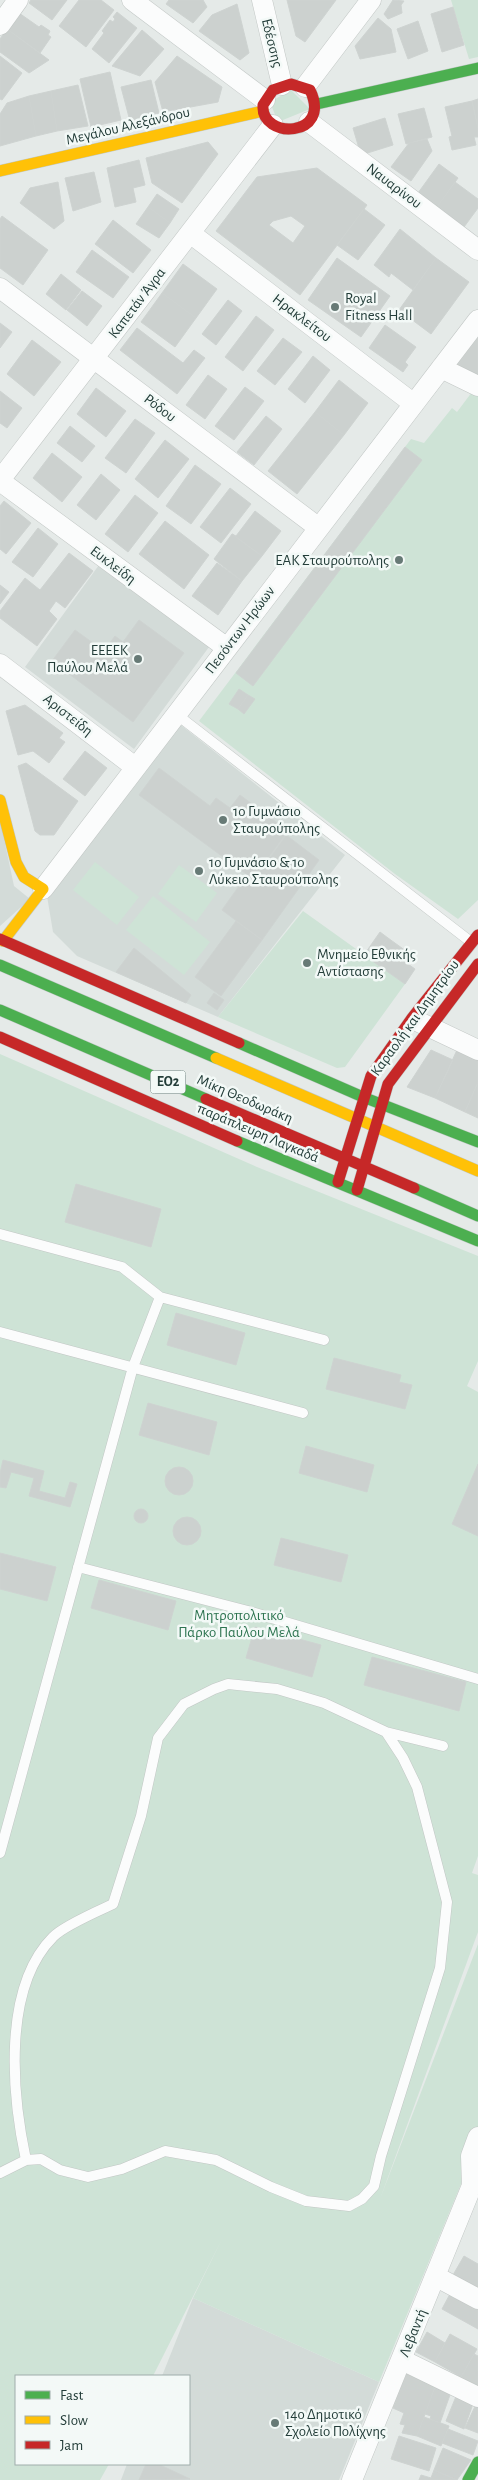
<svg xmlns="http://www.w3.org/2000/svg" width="478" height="2480" viewBox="0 0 478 2480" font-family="'Alegreya Sans',sans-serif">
<rect width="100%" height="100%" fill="#e5eae8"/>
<path fill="#d3dbd8" d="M99,565L209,647L134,749L25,667Z
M177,722L345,855L218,1017L77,956L53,932L47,896Z
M0,820L14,886L30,899L0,926Z
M193,2298L379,2382L339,2480H121L127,2464H189V2376H162Z"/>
<path fill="#cee3d6" d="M451,0H478V57L469,59Z
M291,90L310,109L278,122L270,102Z
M472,392L478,395V900L458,919L395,874L199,721L411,439L424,443L452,408L457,412Z
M95,862L139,897L117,925L73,890Z
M179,865L217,893L196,922L158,894Z
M153,896L210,942L184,975L126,930Z
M303,911L405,984L345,1067L337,1068L218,1017Z
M0,1054L257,1167L478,1256V1361L467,1386L478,1392V1856L472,1873L478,1875V1932L380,2199L478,1944V2143L379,2382L193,2298L221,2241L153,2376H16V2464H109L100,2480H0Z"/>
<path fill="#ccd1cf" stroke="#ced3d1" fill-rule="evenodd" d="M31,0H67L52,20L29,3Z
M79,0H101L114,10L86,47L59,26Z
M169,0H203L207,7L193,23L166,4Z
M287,0H336L305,42L296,36Z
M393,0L404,1L401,5L402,13L388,19L384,14Z
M237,4L249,53L240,60L199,31L212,15Z
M453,7L464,45L442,52L431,14Z
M117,12L137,28L109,63L92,49L104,33L102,31L110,20L113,22L115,19L113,17Z
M19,13L39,27L41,25L50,31L48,35L51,37L40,53L7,29Z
M378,18L391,29L396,52L360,59L355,46Z
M418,21L428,51L408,59L397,29Z
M7,29L49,60L29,73L0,52V39Z
M142,30L164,49L140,76L112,66Z
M0,56L22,73L2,100L0,99Z
M177,56L222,87L218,102L163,112L155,82Z
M110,72L121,120L91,127L80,79Z
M151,80L159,113L130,121L121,87Z
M78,85L88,126L57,131L51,91Z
M51,91L57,131L36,136L29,96Z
M29,96L36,136L0,146V114L7,103Z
M478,99V128L472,101Z
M472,101L478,128V137H474L476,145L452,150L449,137L452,136L445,107Z
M424,108L432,137L406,144L398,114Z
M385,118L393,145L361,155L353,128Z
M427,139L432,151L411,181L391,167L409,143Z
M208,142L218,154L182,203L152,183L146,158Z
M139,160L145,185L133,188L136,202L115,207L107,168Z
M439,164L458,178L437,207L418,193Z
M317,168L367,205L300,295L216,231L257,177ZM291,216L305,226L293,243L269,225L273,221Z
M94,172L101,202L73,211L65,178Z
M58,182L64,221L54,229L20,203L30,188Z
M455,182L478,199V208L464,227L437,207Z
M157,194L179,209L170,223L148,207Z
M148,207L170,223L159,238L136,224Z
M364,209L385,225L358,260L337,245Z
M2,216L48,250L23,285L0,268V219Z
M113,220L151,250L133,273L95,244Z
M400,229L436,258L413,290L391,273L389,277L374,265Z
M92,250L129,277L113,298L76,272Z
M337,258L390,296L361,337L308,300Z
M436,258L469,282L431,334L399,310Z
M183,264L217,289L196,318L162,293Z
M61,274L81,290L66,310L46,294Z
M82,291L102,306L87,326L67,310Z
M162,293L196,318L175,347L141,322Z
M228,300L242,311L216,345L202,334Z
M256,316L274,330L243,371L225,357Z
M0,323L12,332L0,348Z
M385,325L416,347L405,362L408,365L403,372L369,348Z
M137,328L183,363L194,350L205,358L177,394L120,350Z
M478,330V375L453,363Z
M283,338L302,352L275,385L257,371Z
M32,340L61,362L34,396L7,374Z
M313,356L330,370L305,403L288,389Z
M208,375L227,389L205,419L186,405Z
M339,380L368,403L344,435L315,412Z
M245,387L264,401L234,440L215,426Z
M96,388L126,411L106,437L77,414Z
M0,391L22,408L7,428L0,423Z
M315,412L344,435L297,494L268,471Z
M266,416L282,429L254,465L237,452Z
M135,419L155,433L126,473L105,458Z
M70,426L95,446L82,462L57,443Z
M165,440L189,459L158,498L135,479Z
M405,447L422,460L253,686L236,673Z
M52,453L82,477L62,502L33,478Z
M195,465L221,484L191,524L166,506Z
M101,474L120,490L96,520L77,505Z
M230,488L251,504L221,543L200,527Z
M135,495L158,513L128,552L105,534Z
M4,501L31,523L6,554L0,549V506Z
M255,511L281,531L262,556L232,534L236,536Z
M165,521L209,555L184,589L139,554Z
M38,528L58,544L33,577L12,562Z
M232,534L262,556L242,581L214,559Z
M69,553L93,571L65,608L56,601L49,611L57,619L37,646L0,618V611L25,578L40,590Z
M217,563L242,581L218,615L192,596Z
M0,585L9,592L0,604Z
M139,620L184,653L133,722L52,661L75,630L104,651L115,636L123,642Z
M239,689L248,695L238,709L229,704Z
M248,695L255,699L244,714L238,709Z
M25,705L63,733L59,738L65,742L49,763L33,751L18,755L6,711Z
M85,751L107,768L85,796L63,779Z
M26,763L78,801L54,835H40L35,831L18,766Z
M159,768L210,806L216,798L230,808L240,795L288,831L253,879L139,795Z
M286,835L319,860L262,940L222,910L244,879L251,884Z
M236,921L262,940L221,996L195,977Z
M380,932L388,938L381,947L373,942Z
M388,938L406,951L401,959L415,969L405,984L364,955L373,942L381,947Z
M134,948L191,995L186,1003L116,972Z
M214,993L224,1000L217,1010L207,1003Z
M431,1050L453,1060L435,1098L407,1087Z
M457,1050L478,1059V1082L465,1112L435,1098Z
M478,1082V1118L465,1112Z
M76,1184L161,1209L151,1247L65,1222Z
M176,1313L245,1333L236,1365L167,1345Z
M334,1358L401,1375L399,1382L412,1385L405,1409L326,1389Z
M148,1403L217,1422L209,1455L139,1435Z
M306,1446L374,1465L367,1492L299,1473Z
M3,1460L44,1471L39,1491L65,1498L70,1482L77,1484L70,1507L29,1496L34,1478L11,1472L6,1488L0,1487V1473Z
M478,1464V1536L452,1524Z
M165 1481a14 14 0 1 1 28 0a14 14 0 1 1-28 0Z
M134 1516a7 7 0 1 1 14 0a7 7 0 1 1-14 0Z
M173 1531a14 14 0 1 1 28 0a14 14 0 1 1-28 0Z
M281,1538L348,1555L341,1582L274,1565Z
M0,1553L56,1567L47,1601L0,1589Z
M99,1580L176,1601L168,1630L91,1608Z
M255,1627L321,1645L312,1677L246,1658Z
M372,1657L466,1682L459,1711L364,1685Z
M464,2256L478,2264V2289L453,2275Z
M450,2294L478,2310V2329L442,2309Z
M427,2332L445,2343L435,2362L416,2352Z
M450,2334L477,2349L461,2377L435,2362Z
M474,2354L478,2356V2387L461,2377Z
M408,2369L436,2384L417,2436L402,2433L405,2425L400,2424L404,2413L393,2408Z
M435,2387L451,2392L440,2423L430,2419L431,2416L425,2414Z
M457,2394L474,2401L464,2429L446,2421Z
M477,2402L478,2403V2433L465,2428Z
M424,2417L449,2426L441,2446L417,2436Z
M448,2429L478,2441L473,2455L442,2443Z
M399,2436L436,2448L429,2471L391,2459Z
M443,2448L471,2460L457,2480L434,2470Z
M146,2464H158L190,2479L139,2480Z
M434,2470L457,2480H419L421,2475L431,2478Z"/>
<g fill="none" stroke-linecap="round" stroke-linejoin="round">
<defs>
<path id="lane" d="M176,714L471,942
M0,1234L122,1267L160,1297L324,1340
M0,1332L303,1413
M78,1567L248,1611L478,1679
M0,1853L133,1367L160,1297
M26,2160C12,2095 2,1988 53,1937C63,1926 98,1911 113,1904L141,1816L158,1738L184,1704L214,1689L228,1684L277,1689L324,1703L386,1732L443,1746
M0,2173L26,2160L41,2159L60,2170L88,2177L122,2169L165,2151L216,2160L271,2187L306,2201L349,2206L362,2199L374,2186L381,2156L440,1968L447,1902L417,1787L403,1758L386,1732"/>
<path id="street" d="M132,0L265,100
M262,0L282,85
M0,25L18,0
M305,87L371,0
M309,122L478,250
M190,233L414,404
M0,288L319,528
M441,368L478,386
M0,480L273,125
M0,481L227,648
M0,664L135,767
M43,889L478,320
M419,1022L478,1050
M472,2186L471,2156L478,2137
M435,2276L478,2299
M402,2360L478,2397
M352,2480L473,2183L478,2179"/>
<path id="fast" d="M317,104L478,68
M0,965L216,1058
M0,1010L206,1099
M239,1043L363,1097L478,1142
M237,1141L478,1241
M414,1188L478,1216
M468,2480L478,2462"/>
<path id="slow" d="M0,171L263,111
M0,800L16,862L24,877L43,889L3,941
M216,1058L478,1171"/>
<path id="jam" d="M291,84L310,90C333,138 260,140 263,105L273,90Z
M0,939L239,1043
M0,1037L237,1141
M206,1099L414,1188
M338,1182L371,1076L412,1018L478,935
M357,1190L388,1084L478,964"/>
</defs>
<use href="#lane" stroke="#c2c7c5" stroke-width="11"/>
<use href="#street" stroke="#c2c7c5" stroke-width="21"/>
<use href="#fast" stroke="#c0c8c5" stroke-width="12"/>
<use href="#slow" stroke="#c0c8c5" stroke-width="12"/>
<use href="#jam" stroke="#c0c8c5" stroke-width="12"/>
<use href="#lane" stroke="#fbfcfc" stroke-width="10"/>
<use href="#street" stroke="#fbfcfc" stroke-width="20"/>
<use href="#fast" stroke="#4caf50" stroke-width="11"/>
<use href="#slow" stroke="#ffc107" stroke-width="11"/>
<use href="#jam" stroke="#c62828" stroke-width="11"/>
</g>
<g fill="#677a76" stroke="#f3f9f7" stroke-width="2">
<circle cx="335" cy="307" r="5"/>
<circle cx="399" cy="560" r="5"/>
<circle cx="138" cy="659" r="5"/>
<circle cx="223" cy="820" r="5"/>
<circle cx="199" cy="871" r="5"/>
<circle cx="307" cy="963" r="5"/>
<circle cx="275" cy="2423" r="5"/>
</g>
<g text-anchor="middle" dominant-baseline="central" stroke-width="5" stroke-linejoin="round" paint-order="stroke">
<rect fill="#f3f9f7" stroke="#617572" stroke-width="1" x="150.5" y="1070.5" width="35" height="23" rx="4"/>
<g font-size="14" font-weight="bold" fill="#233d39">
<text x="168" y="1082">ΕΟ2</text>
</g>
<g font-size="15" fill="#233d39" stroke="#f3f9f7">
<text transform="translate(272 43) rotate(76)">Εδέσσης</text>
<text transform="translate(128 126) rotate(-13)">Μεγάλου Αλεξάνδρου</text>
<text transform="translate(394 186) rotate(37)">Ναυαρίνου</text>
<text transform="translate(137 303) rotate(-53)">Καπετάν Άγρα</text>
<text transform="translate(302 318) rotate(37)">Ηρακλείτου</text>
<text transform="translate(160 408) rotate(37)">Ρόδου</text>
<text transform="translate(113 565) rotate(37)">Ευκλείδη</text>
<text transform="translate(240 630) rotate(-53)">Πεσόντων Ηρώων</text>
<text transform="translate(68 715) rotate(38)">Αριστείδη</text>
<text transform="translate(415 1018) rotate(-54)">Καραολή και Δημητρίου</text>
<text transform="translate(245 1099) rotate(23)">Μίκη Θεοδωράκη</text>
<text transform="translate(258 1133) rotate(23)">παράπλευρη Λαγκαδά</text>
<text transform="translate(413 2333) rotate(-68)">Λεβαντή</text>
</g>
<g font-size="15" fill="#233d39" stroke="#f3f9f7" text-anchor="start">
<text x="345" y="298">Royal<tspan x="345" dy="17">Fitness Hall</tspan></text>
<text x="389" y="560" text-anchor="end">EAK Σταυρούπολης</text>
<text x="128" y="650" text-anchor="end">ΕΕΕΕΚ<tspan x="128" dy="17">Παύλου Μελά</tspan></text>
<text x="233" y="811">1ο Γυμνάσιο<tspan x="233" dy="17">Σταυρούπολης</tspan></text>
<text x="209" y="862">1ο Γυμνάσιο &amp; 1ο<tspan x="209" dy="17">Λύκειο Σταυρούπολης</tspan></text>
<text x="317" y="954">Μνημείο Εθνικής<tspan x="317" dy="17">Αντίστασης</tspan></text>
<text x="285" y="2414">14ο Δημοτικό<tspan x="285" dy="17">Σχολείο Πολίχνης</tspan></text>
</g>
<g font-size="15" fill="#2d7450" stroke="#f3f9f7">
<text x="239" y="1615">Μητροπολιτικό<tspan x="239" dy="17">Πάρκο Παύλου Μελά</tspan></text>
</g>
</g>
<rect x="15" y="2375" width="175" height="90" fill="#f3f9f7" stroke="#a0aeab"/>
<rect x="25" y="2391" width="25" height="8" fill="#4caf50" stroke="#a0aeab"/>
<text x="60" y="2400" font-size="15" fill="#233d39">Fast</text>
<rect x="25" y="2416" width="25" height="8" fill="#ffc107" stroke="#a0aeab"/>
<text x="60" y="2425" font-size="15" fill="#233d39">Slow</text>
<rect x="25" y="2441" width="25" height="8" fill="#c62828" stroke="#a0aeab"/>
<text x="60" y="2450" font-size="15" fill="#233d39">Jam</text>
</svg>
